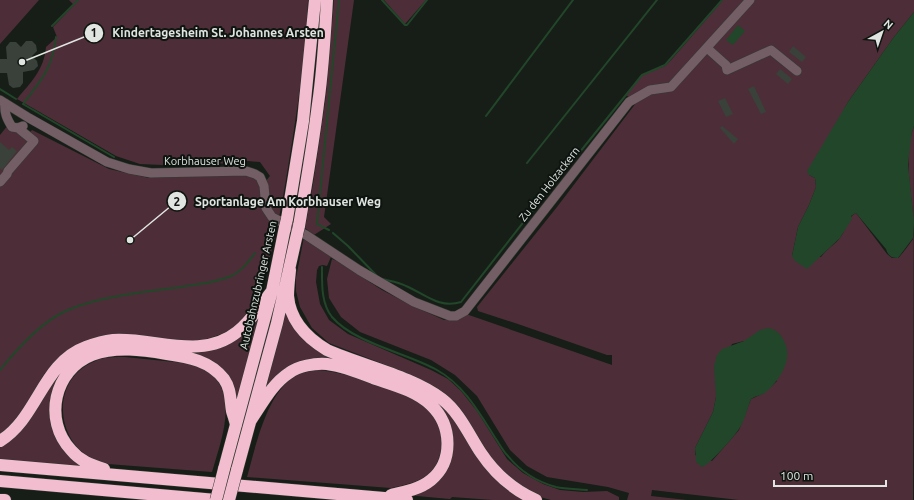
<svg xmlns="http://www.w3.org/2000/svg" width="914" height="500" viewBox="0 0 914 500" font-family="Ubuntu,sans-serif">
<rect width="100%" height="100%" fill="#171e18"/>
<path fill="#4d2e38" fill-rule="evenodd" d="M0,0H39L0,44Z
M69,0H308C306,46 300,91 293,136C286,179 280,222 268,264C264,276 261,296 254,307C239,328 223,335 199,341L69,350L55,361L45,373L16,421L0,435V135L8,125L25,138L32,130L109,169L149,178L248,174L258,180L260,188L270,176L260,162L248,161L196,166L194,162L163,165L140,164L116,156L17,99C31,82 44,70 46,47L57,37L53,27L74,5Z
M334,0H354L324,217L331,224L314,235L305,228L313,184L326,95Z
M384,0H426L405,24Z
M723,0H914V12L894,37L848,102L809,175L815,178L816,187L809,205L798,227L792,256L821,257C826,250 833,246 839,239C847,231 845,219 856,213L887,254L892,258H898C901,256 911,242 913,239C914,231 913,213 912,205C909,179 905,150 914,126L913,500H739L652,490L651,496L687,500H627L629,493L608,487L547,477L527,466L510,450L477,396L455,375L431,360L360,332L341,317L329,298L327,279L332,259L339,262L382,290L413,306L444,320H458L466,314L612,365V355H607L518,324L478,311L477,307L557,207L636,103L626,95L642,75L665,66L672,59ZM744,341L777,381L764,393L751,399L739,430L712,461L695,455V448L713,412L716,397V381L732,344Z
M304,237L331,257L327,266L323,265L319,266L317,270L316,282L320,304L329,320L348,334L431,370L448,379L461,391L477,411L507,459L523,473L543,484L560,490L583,492L607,491L619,497V500H551L540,497L522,488L495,464L460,408L447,395L434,386L409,374L329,343L312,328L300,307L296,291V278Z
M286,311L299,334L443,404L527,500H493L452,497L450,499L406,495L445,471L441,410L326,360L267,388L266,387Z
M257,319H259L237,402C236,399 236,397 236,394C233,383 226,372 218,366C205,355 188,354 172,352C149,348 125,342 102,348C52,361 37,414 68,453C74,461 85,463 91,469L0,461V445C42,420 42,372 87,352C135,329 196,371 240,336C246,331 252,324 257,319Z
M125,357C141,359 158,360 174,362C181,363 189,362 195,365C244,383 222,437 212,472L108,464C97,461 87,457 78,448C55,423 58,380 89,364C93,362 97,360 100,359C108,357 117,357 125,357Z
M317,370C341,371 405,390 424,406C432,412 438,421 442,430C444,436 442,447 440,454C434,479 414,483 391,488L247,477C256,446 267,389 299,374C304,372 311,371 317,370Z"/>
<path fill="#224629" d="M914,12V126L912,132L908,164L914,222L913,238L898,258C892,258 888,256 886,249L856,213L851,216L852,219L840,238L807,269L795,261L792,256L798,227L809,205L816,187L815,178L809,175L807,171L848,102L894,37Z
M738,25L745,31L733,45L726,40Z
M768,328C776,329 781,334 784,341C794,360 779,381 765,393C760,396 755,396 751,399C747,409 745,420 739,429C735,436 708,466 702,467L696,462L695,448L713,412L716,397L714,366L717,355L722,349L744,341L760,330Z"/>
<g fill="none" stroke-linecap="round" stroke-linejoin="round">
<path stroke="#224629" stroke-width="2" d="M382,0L405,25H407L427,0
M52,26L78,0
M56,37C52,69 42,79 23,104L114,157
M0,89L16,99
M486,116L573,0
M527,163L657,0
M550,189L642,75L665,65L722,0
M329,230L317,224L339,0
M333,233L348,246L378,277
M322,267C322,284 321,303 332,317C354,343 407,353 437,370C464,385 480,414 496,439C500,445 503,451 508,456C520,471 538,482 556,487C566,489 577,489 587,490
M382,279C390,281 399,282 406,286C425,294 439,309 461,302L540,201
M0,370C17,349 43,320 68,310C101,296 145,292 181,287C197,284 216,283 231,276C241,272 249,261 255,253"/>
</g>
<path fill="#39413a" d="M26,41H32L36,45L37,51L32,56L37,61L38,66L34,70L23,72V83L20,87L13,88L9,85L7,73H0V59H7L6,47L10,42H16L21,47Z
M793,46L806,57L802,62L789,52Z
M780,69L792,79L788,84L776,74Z
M754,86L766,112L761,114L748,89Z
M725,98L733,114L726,117L718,101Z
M722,126L738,139L734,144L720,128Z
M0,142L9,150L12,147L17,151L2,170L0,168Z"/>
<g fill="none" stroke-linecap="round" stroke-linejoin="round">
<defs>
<path id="minor" d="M707,48L726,65L727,70L771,50L797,71
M0,100L29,118L107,162L129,169L151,173L246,171L255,174L260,177L264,186L266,208L272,217L306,235L359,270L414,302L450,316H456L465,311L629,102L650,90L671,87L750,0
M5,103C4,113 7,119 12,127L18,128L23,126
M0,182L7,174L8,171L34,141L18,128"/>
<path id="highway" d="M287,219L303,121L315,0
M299,226C306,185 313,145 318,104C323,70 325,35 327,0
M290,270C289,279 288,288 288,296C290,321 307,338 327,350C363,366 412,376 442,399C460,413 469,435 481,453C495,474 514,490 536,500
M251,420C262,404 272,384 289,373C298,366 315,363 327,364C343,366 358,372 373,378C393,385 415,390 431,405C452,425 454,461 431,480C420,489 405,492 391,495
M0,441C38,418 42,363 86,347C94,344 104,341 113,340C154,337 201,361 237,332C251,321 261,305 272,291
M0,465L407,500
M104,469C91,465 80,461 71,450C43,420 54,370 92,355C116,346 143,350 167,354C189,357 210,361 224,379C231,389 230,399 232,411C233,415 235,420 236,425
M224,469L272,291L285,227
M237,470L277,323L297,234
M0,481L216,500
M0,500H5"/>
</defs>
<use href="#minor" stroke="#333a34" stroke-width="10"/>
<use href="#highway" stroke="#333a34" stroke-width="13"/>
<use href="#minor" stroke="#745e65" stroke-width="9"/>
<use href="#highway" stroke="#f2bdce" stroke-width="12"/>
<defs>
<path id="highway-bridge" d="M285,227L287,219
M297,234L299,226
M216,500L224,469
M229,500L237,470"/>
</defs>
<use href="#highway-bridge" stroke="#333a34" stroke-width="13" stroke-linecap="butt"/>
<use href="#highway-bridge" stroke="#f2bdce" stroke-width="12"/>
</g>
<g text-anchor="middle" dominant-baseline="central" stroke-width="4" stroke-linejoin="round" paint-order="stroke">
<g font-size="11" fill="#e0e5e1" stroke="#0e140f">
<text x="205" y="161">Korbhauser Weg</text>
<text transform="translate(549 184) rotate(-52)">Zu den Holzackern</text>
<text transform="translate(258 285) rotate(-77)">Autobahnzubringer Arsten</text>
</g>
</g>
<path fill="none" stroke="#e0e5e1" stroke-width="1.5" d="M22 62L94 33M130 240L177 201"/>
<g fill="#e0e5e1" stroke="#0e140f" stroke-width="1.5">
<circle cx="22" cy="62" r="4"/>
<circle cx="130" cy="240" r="4"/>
<circle cx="94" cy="33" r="10"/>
<circle cx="177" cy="201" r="10"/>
</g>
<g font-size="12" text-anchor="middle" font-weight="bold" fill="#111">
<text x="94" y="37">1</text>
<text x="177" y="206">2</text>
</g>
<g font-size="12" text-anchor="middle" font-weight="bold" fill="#e0e5e1" stroke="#0e140f" stroke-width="4" stroke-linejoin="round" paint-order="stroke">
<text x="218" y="37">Kindertagesheim St. Johannes Arsten</text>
<text x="288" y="206">Sportanlage Am Korbhauser Weg</text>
</g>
<g transform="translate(882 32) rotate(40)" stroke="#0e140f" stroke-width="3" paint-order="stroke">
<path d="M0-3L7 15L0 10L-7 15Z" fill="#e0e5e1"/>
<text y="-6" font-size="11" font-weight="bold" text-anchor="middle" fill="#e0e5e1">N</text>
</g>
<path d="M774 480v6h112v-6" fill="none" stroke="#e0e5e1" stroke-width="2"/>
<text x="780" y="480" font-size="12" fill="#e0e5e1" stroke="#0e140f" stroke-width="3" paint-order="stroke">100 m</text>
</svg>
